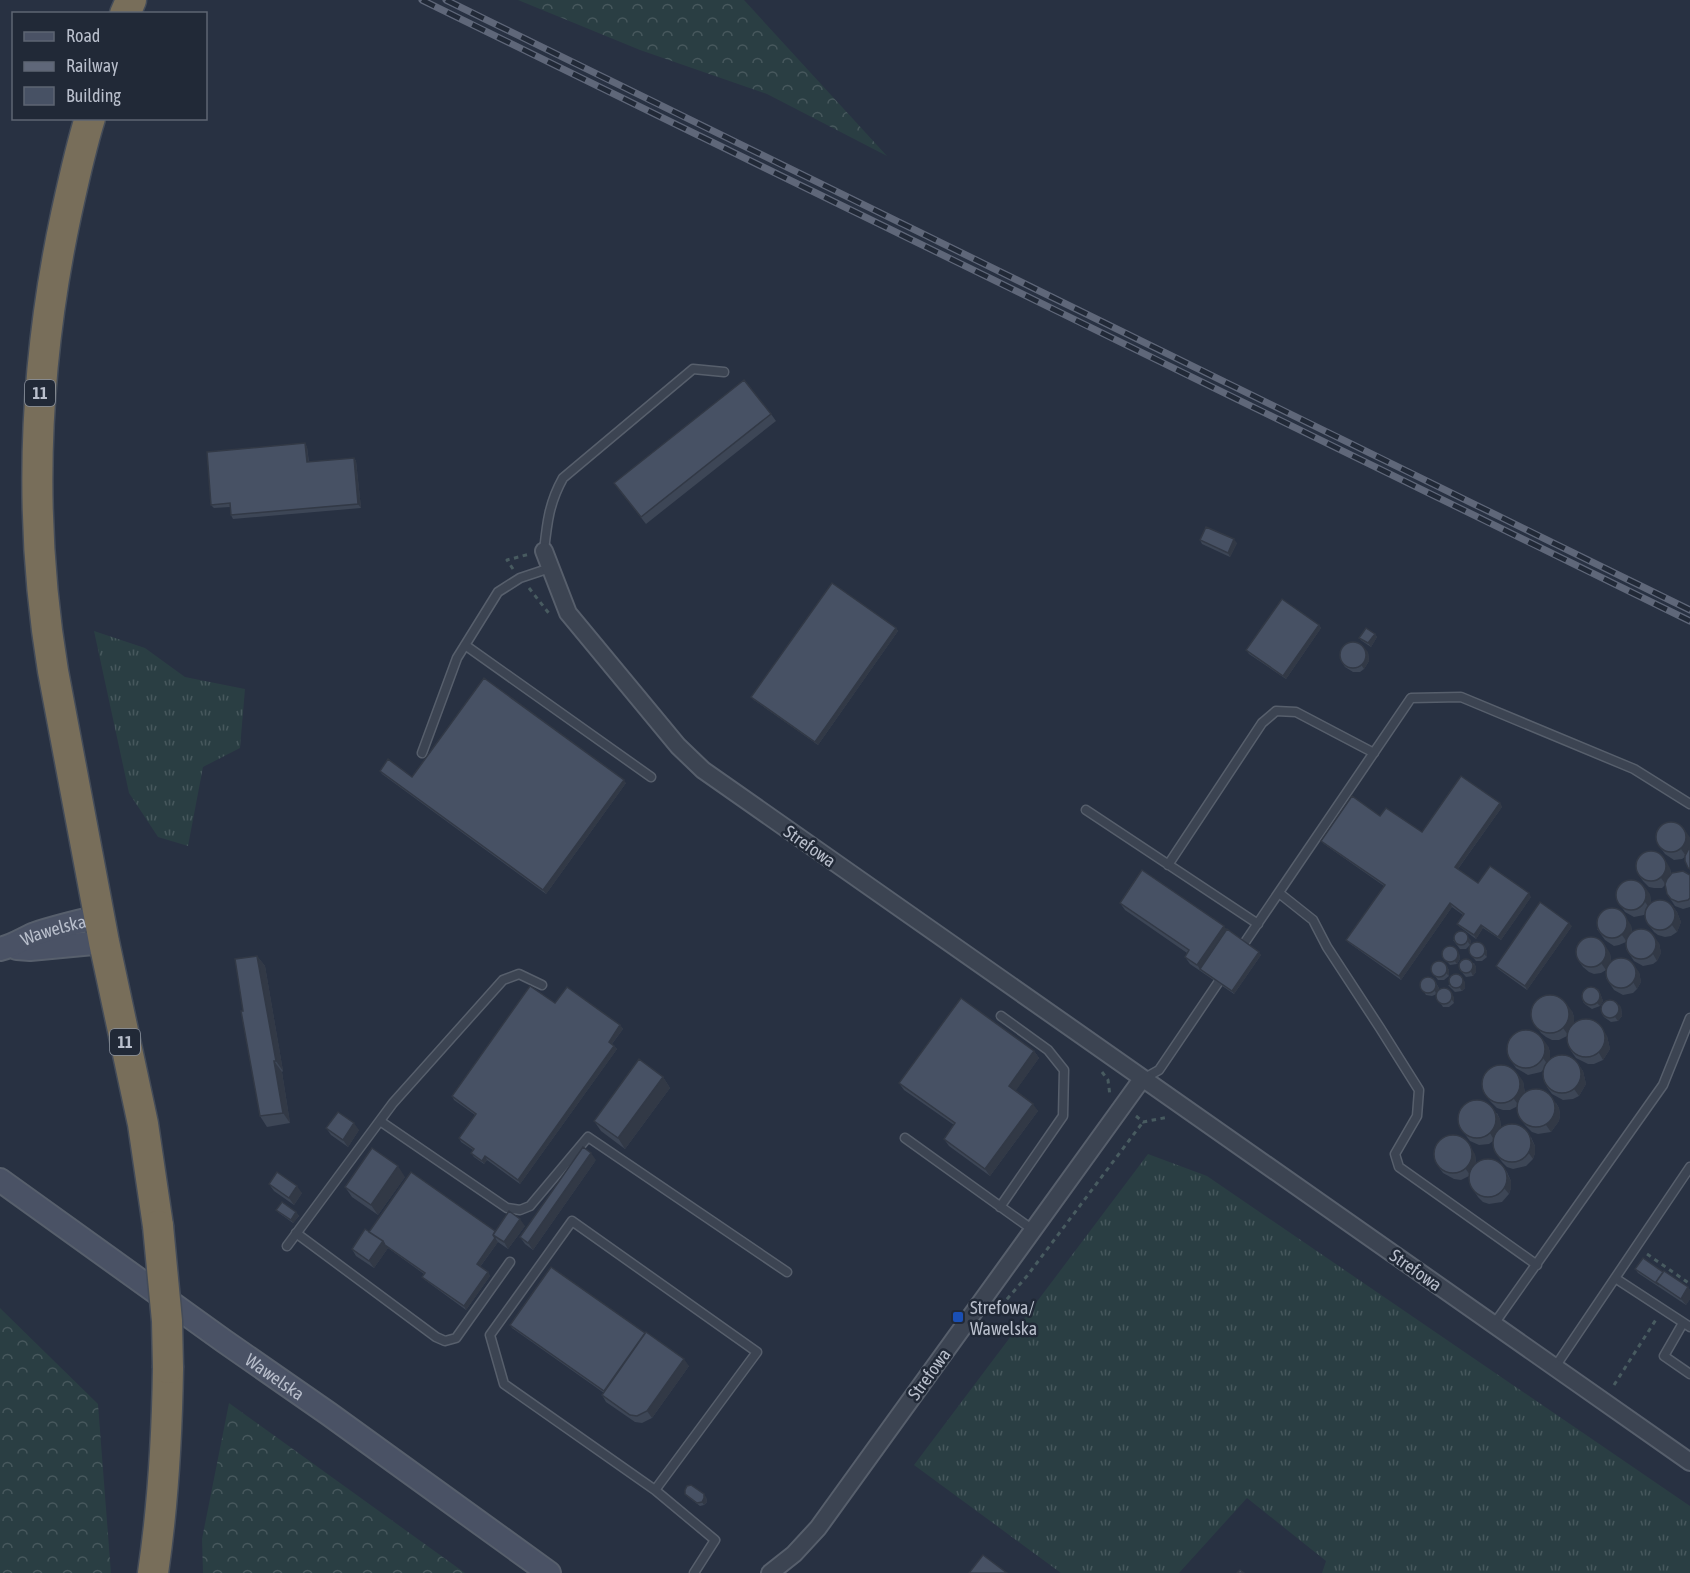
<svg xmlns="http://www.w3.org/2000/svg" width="1690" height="1573" viewBox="0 0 1690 1573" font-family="'Asap Condensed',sans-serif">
<defs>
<pattern id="grass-tufts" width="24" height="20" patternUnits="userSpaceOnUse" patternTransform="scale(1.5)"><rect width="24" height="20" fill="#2a3e43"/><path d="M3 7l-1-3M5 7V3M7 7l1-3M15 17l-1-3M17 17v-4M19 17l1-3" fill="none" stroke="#47585d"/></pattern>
<pattern id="forest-crowns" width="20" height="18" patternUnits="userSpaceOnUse" patternTransform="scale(1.5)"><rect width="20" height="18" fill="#2a3e43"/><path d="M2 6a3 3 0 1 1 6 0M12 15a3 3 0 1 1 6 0" fill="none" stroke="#47585d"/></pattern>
</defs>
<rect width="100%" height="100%" fill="#283142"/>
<path fill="url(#grass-tufts)" d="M94,631L145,648L185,677L245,689L240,748L203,767L188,846L158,837L129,793Z
M1148,1154L1207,1176L1690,1506V1573H1322L1326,1561L1247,1498L1179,1573H1061L914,1465Z"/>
<path fill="url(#forest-crowns)" d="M518,0H744L887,156L767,94L640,50Z
M0,1308L98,1404L111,1573H0Z
M229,1403L465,1573H203L202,1539Z"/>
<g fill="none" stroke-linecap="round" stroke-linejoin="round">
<defs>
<path id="lane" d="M544,551C547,523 549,503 563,478L693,369L724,372
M465,645L651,777
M422,753L457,658L498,592L520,578L550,568
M1086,810L1258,924
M1168,865L1262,723L1276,711L1296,712L1374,753
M1279,893L1313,920L1327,947L1380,1028L1419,1090L1417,1116L1395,1154L1399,1167L1537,1265
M1239,951L1411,698L1461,697L1634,769L1690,804
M1143,1079L1159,1070L1224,974
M380,1121L507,1208L520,1210L530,1206L588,1137L787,1272
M905,1138L1033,1230
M1000,1207L1063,1116L1064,1070L1048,1050L1001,1016
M296,1233L436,1337L445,1341L456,1338L510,1262
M287,1246L393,1103L503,980L519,974L542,985
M1615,1278L1690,1327
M1683,1323L1664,1356L1690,1374
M1494,1324L1663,1085L1690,1018
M1555,1367L1690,1167
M655,1490L757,1352L572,1221L490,1335L504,1384L655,1490L715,1540L694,1573"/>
<path id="street" d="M544,551L568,613L678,746L703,770L1690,1462
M770,1573L794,1554L818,1528L1142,1079"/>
<g id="secondary">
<path d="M17,948L30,949L104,942"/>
<path id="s1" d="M0,949C13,946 23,939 35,934C56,927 77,922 99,917"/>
<path id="s2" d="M0,1180L224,1341L329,1414L549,1573"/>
</g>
<path id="highway" d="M125,14L131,0
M90,118C80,150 73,183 66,215C34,365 28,520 53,671L104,942L143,1124L158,1226
M153,1573C163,1505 167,1437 168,1368"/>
</defs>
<use href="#lane" stroke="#575f6c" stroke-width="11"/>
<use href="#street" stroke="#575f6c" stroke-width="20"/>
<use href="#secondary" stroke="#575f6c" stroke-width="26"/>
<use href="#highway" stroke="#444c59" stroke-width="33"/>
<path stroke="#485b60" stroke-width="3" stroke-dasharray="4.5 4.5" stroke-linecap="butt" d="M513,569L507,560L530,554
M529,588L551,616
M1102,1072L1108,1080L1110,1096
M1136,1116L1143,1122L1169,1117
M1647,1254L1690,1284
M1001,1306L1027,1276L1143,1122
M1614,1385L1657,1318"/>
<use href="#lane" stroke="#3c4452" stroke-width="8"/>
<use href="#street" stroke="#3c4452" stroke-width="16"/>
<use href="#secondary" stroke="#4a5265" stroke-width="22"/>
<use href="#highway" stroke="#786e5a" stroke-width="30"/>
<defs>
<path id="rail" d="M422,0L1690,621
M446,0L1690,610"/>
</defs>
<use href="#rail" stroke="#5f6779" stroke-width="7"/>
<use href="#rail" stroke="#212937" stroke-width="4.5" stroke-dasharray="14" stroke-linecap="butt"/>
<defs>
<path id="highway-bridge" d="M158,1226L167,1321L168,1368"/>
</defs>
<use href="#highway-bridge" stroke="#444c59" stroke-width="33" stroke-linecap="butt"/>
<use href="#highway-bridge" stroke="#786e5a" stroke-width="30"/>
</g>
<path fill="#3d4656" d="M771,414L776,421L646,524L614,483Z
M305,443L307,447L309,462L354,458L356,461L361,508L233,519L231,515L230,507L214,508L211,505Z
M1200,540L1237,543L1230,557L1202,544Z
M1319,625L1321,628L1286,679L1249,654L1246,650Z
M896,628L898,631L818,745L754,700L751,697Z
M1375,634L1377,637L1371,647L1362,641L1359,638Z
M1368,652L1369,661L1364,669L1360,672H1353L1345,667L1343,664Z
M380,771L412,777L626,783L546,894L382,774Z
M1500,803L1502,807L1458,869L1478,883L1531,897L1501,940L1483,928L1476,939L1460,927L1457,924L1463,915L1452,907L1401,980L1349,943L1346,940L1384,886L1324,844L1321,841L1380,816L1422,832Z
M1689,836L1690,840V870L1685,857L1682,859L1674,860L1665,854L1660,847Z
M1670,868L1671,874L1690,875V907L1683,909L1675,906L1667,894L1665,885L1662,888H1654L1649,887L1643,881L1638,874Z
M1650,894L1651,903L1672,905L1677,912L1681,922L1677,932L1671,936L1665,937L1658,935L1654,932L1649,925L1645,914L1644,915L1634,917L1625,912L1617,900Z
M1120,903L1227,929L1261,955L1234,994L1190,964L1185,957L1187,953L1125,910Z
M1631,925L1632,932L1659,943L1661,953L1657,961L1653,964L1643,966L1634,961L1626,949V942L1619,945L1614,946L1605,940L1597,929Z
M1572,926L1527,990L1498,969L1496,966Z
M1453,940H1471L1470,945L1466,949H1460Z
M1485,948L1487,951V957L1482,961H1476L1470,954Z
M1459,953L1460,959L1457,964L1450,965L1443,957Z
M1610,953L1611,961L1639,972L1641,982L1637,989L1633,993L1623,995L1614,990L1606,978V970L1601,973L1594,974L1589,972L1583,967L1578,960Z
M257,956L265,966L283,1071L282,1072L290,1123L267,1127L260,1116L243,1011Z
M1474,963L1476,967V972L1473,976L1466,977L1459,969Z
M1447,967L1449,970V976L1444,980H1438L1431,971Z
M1433,978L1439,988L1437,994L1432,996L1426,995L1421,987Z
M1465,982V988L1462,991L1455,992L1448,985Z
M1598,989L1600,993L1603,1001L1600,1006L1592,1009L1586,1005L1583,1002Z
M1454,997V1003L1449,1007H1443L1437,998Z
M555,1003L620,1025L623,1029L612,1044L617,1049L520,1184L487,1160L484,1164L474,1157L471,1153L473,1150L461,1142L459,1138L475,1115L454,1100L452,1096Z
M1621,1007L1622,1016L1618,1021L1611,1022L1604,1017L1602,1014Z
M1572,1011L1574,1017V1024L1607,1036L1610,1049L1603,1060L1594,1064H1588L1576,1058L1571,1051L1567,1036L1559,1040H1552L1546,1037L1541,1033L1536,1026Z
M1548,1046L1550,1052V1060L1578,1064L1583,1071L1586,1084L1579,1096L1573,1099L1563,1100L1552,1094L1547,1087L1543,1070L1541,1072L1528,1075L1516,1068L1508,1056Z
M1034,1051L1039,1058L1015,1091L1038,1111L990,1176L949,1146L944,1139L954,1125L904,1090L899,1083Z
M663,1077L670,1088L625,1149L601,1131L594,1121Z
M1523,1081L1525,1093L1556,1103L1559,1108L1560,1115L1559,1121L1551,1132L1538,1134L1532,1132L1525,1125L1520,1118L1518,1106L1510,1110H1503L1497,1108L1490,1101L1485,1094Z
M1497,1113L1500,1119L1501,1127L1531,1137L1535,1146V1153L1533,1159L1526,1166L1513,1169L1507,1167L1502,1162L1494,1150L1493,1141L1489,1144L1479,1145L1470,1141L1461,1129Z
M326,1128L359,1130L348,1147L331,1135Z
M1475,1154L1476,1163L1502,1165L1507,1172L1511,1181V1188L1509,1194L1502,1202L1489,1204L1483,1202L1478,1197L1470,1185L1469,1176L1461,1180L1454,1179L1443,1173L1438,1166Z
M596,1160L533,1250L525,1244L520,1237Z
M405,1177L378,1215L352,1197L345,1187Z
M269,1184L302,1193L294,1205L274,1191Z
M276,1210L296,1212L299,1216L293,1223L279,1213Z
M525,1226L508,1249L498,1242L480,1267L488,1272L490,1276L466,1310L425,1280L422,1277L424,1274L388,1248L374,1268L356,1256L352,1249L369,1232L495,1231Z
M1635,1269L1663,1272L1688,1287L1690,1290V1299L1686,1305L1638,1273Z
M510,1325L689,1366L652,1418L642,1423L635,1422L606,1402L602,1395L604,1393L512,1328Z
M685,1494L706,1497L707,1502L704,1505L700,1506L688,1497Z"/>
<path fill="#323946" d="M305,443L307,447L309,465L307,462Z
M354,458L356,461L361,508L358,504Z
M1234,539L1237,543L1230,557L1228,553Z
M1319,625L1321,628L1286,679L1283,676Z
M896,628L898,631L818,745L815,742Z
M1375,634L1377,637L1371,647L1368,643Z
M1365,648L1368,652L1369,661L1364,669L1362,666Z
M624,780L626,783L546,894L543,890Z
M1500,803L1502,807L1457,870L1455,867Z
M1685,830L1689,836L1690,839V849L1686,856L1681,849Z
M1663,856L1670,868L1671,876L1666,885L1661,878Z
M1645,887L1650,894L1651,904L1650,909L1645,902Z
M1529,893L1531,897L1501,940L1498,937Z
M1450,903L1452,907L1401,980L1399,976Z
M1672,905L1677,912L1681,922L1677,932L1672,925Z
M1623,913L1631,925L1632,933L1627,942L1622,935Z
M1569,923L1572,926L1527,990L1525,986Z
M1481,925L1483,928L1476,939L1474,935Z
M1224,926L1229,933L1200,969L1197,965Z
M1654,936L1659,943L1661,953L1657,961L1653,954Z
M1468,937L1471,940L1470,945L1468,942Z
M1603,942L1610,953L1611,961L1606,970L1601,963Z
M1485,948L1487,951V957L1484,954Z
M1456,949L1459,953L1460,959L1457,964L1454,960Z
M1259,952L1261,955L1234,994L1232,991Z
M257,956L265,966L283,1071L276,1061Z
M1474,963L1476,967V972L1473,976L1471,972Z
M1634,965L1639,972L1641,982L1637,989L1633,982Z
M1447,967L1449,970V976L1446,973Z
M1463,979L1465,982V988L1462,991L1460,988Z
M1436,984L1439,988L1437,994L1434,990Z
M1598,989L1600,993L1603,1001L1600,1006L1597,1003Z
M1452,994L1454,997V1003L1452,1000Z
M1567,1004L1572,1011L1574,1017V1024L1568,1035L1563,1028Z
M1619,1004L1621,1007L1622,1016L1618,1021L1615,1017Z
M620,1025L623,1029L611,1045L609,1042Z
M1603,1029L1607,1036L1610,1049L1603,1060L1599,1053Z
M1543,1039L1548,1046L1550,1052V1059L1548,1065L1543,1058Z
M614,1046L617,1049L520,1184L518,1180Z
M1034,1051L1039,1058L1014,1093L1009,1086Z
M274,1061L282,1072L290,1123L283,1113Z
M1578,1064L1583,1071L1586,1084L1579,1096L1574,1089Z
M1518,1074L1523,1081L1525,1094L1519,1106L1514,1099Z
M663,1077L670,1088L625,1149L618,1138Z
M1551,1096L1559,1108L1560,1115L1559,1121L1551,1132L1546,1125Z
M1033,1104L1038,1111L990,1176L985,1169Z
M1492,1106L1500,1119L1501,1129L1494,1140L1490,1133Z
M354,1123L359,1130L348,1147L343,1140Z
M1526,1130L1535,1146V1153L1533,1159L1528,1152Z
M1467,1141L1475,1154L1476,1164L1470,1175L1465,1168Z
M591,1153L596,1160L533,1250L528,1243Z
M485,1156L487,1160L484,1164L482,1161Z
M1502,1165L1511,1181V1188L1509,1194L1504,1188Z
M398,1166L405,1177L378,1215L371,1205Z
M297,1186L302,1193L294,1205L289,1198Z
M296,1212L299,1216L293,1223L291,1220Z
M520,1219L525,1226L508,1249L504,1242Z
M495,1238L498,1242L479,1268L477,1264Z
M383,1241L388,1248L374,1268L369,1261Z
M488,1272L490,1276L466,1310L464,1306Z
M1688,1287L1690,1290V1299L1686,1305L1681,1299Z
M684,1359L689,1366L652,1418L647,1411Z
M704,1494L706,1497L707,1502L704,1505L702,1502Z"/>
<path fill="#475164" stroke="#323946" stroke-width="1.5" d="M744,380L771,414L641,517L614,483Z
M305,443L307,462L354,458L358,504L231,515L230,503L211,505L207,452Z
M1206,527L1234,539L1228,553L1200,540Z
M832,583L896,628L815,742L751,697Z
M1282,599L1319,625L1283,676L1246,650Z
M1366,628L1375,634L1368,643L1359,638Z
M1340 655a13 13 0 1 1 26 0a13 13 0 1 1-26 0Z
M484,678L624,780L543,890L380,771L388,759L412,777Z
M1461,776L1500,803L1455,867L1478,883L1490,866L1529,893L1498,937L1481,925L1474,935L1457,924L1464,914L1450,903L1399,976L1346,940L1385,885L1321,841L1352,796L1380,816L1386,808L1422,832Z
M1656 837a15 15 0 1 1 30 0a15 15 0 1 1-30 0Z
M1690,846V869L1688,868L1685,861V856Z
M1636 866a15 15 0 1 1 30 0a15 15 0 1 1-30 0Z
M1142,870L1224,926L1197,965L1185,957L1189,950L1120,903Z
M1683,871L1690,875V898L1688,900L1678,902L1671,899L1667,894L1665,884L1667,879L1672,873Z
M1616 895a15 15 0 1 1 30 0a15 15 0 1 1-30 0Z
M1645 915a15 15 0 1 1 30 0a15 15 0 1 1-30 0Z
M1540,902L1569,923L1525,986L1496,966Z
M1597 923a15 15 0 1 1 30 0a15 15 0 1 1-30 0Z
M1227,929L1259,952L1232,991L1200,969Z
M1626 944a15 15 0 1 1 30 0a15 15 0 1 1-30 0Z
M1454 938a7 7 0 1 1 14 0a7 7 0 1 1-14 0Z
M1576 952a15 15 0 1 1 30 0a15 15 0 1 1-30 0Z
M1469 950a8 8 0 1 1 16 0a8 8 0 1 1-16 0Z
M1442 954a8 8 0 1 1 16 0a8 8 0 1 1-16 0Z
M257,956L276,1061H274L283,1113L260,1116L241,1011H243L235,959Z
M1606 973a15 15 0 1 1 30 0a15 15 0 1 1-30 0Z
M1459 966a7 7 0 1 1 14 0a7 7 0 1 1-14 0Z
M1431 969a8 8 0 1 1 16 0a8 8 0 1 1-16 0Z
M1449 981a7 7 0 1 1 14 0a7 7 0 1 1-14 0Z
M1420 985a8 8 0 1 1 16 0a8 8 0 1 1-16 0Z
M530,986L555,1003L567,987L620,1025L609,1042L614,1046L518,1180L485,1156L482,1161L471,1153L474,1149L459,1138L476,1114L452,1096Z
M1582 996a9 9 0 1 1 18 0a9 9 0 1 1-18 0Z
M1436 996a8 8 0 1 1 16 0a8 8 0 1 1-16 0Z
M1531 1014a19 19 0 1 1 38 0a19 19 0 1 1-38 0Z
M961,998L1034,1051L1009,1086L1033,1104L985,1169L944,1139L955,1123L899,1083Z
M1601 1009a9 9 0 1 1 18 0a9 9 0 1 1-18 0Z
M1567 1038a19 19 0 1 1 38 0a19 19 0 1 1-38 0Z
M1507 1049a19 19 0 1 1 38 0a19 19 0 1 1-38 0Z
M1543 1074a19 19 0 1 1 38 0a19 19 0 1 1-38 0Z
M639,1059L663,1077L618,1138L594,1121Z
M1482 1084a19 19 0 1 1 38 0a19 19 0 1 1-38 0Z
M1517 1108a19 19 0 1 1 38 0a19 19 0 1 1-38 0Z
M1458 1119a19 19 0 1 1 38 0a19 19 0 1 1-38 0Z
M338,1112L354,1123L343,1140L326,1128Z
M1493 1143a19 19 0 1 1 38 0a19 19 0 1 1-38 0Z
M1434 1154a19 19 0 1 1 38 0a19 19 0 1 1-38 0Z
M583,1147L591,1153L528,1243L520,1237Z
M372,1148L398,1166L371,1205L345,1187Z
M1469 1178a19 19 0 1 1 38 0a19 19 0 1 1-38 0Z
M277,1172L297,1186L289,1198L269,1184Z
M411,1172L495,1231L493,1235L495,1238L477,1264L488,1272L464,1306L422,1277L425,1273L385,1245L383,1241L369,1232Z
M282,1202L296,1212L291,1220L276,1210Z
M509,1211L520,1219L504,1242L493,1235Z
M365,1229L383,1241L369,1261L352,1249Z
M1643,1258L1663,1272L1656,1282L1659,1285L1635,1269Z
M551,1267L645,1333L604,1391L510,1325Z
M1664,1271L1688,1287L1681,1299L1656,1282Z
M646,1332L684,1359L647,1411L637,1416L630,1415L602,1395Z
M691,1485L704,1494V1498L702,1502L697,1503L685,1494V1490L687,1486Z
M983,1555L1007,1573H969Z
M1240,1570L1244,1573H1237Z"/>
<rect fill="#1a4fb4" stroke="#212937" stroke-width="2" x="952" y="1311" width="12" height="12" rx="3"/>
<g text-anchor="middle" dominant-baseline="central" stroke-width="5" stroke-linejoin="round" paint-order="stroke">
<g fill="#212937" stroke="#8b929f" stroke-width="1.5">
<rect x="25" y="380" width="30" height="26" rx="4.5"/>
<rect x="110" y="1029" width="30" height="26" rx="4.5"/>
</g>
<g font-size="16" font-weight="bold" fill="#b9bfcc">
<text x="40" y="393">11</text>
<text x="125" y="1042">11</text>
</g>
<g font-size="18" fill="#b9bfcc" stroke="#212937">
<text transform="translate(810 846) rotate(35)">Strefowa</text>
<text stroke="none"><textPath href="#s1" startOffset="57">Wawelska</textPath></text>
<text transform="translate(1416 1270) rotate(35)">Strefowa</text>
<text transform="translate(929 1374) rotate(-54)">Strefowa</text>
<text stroke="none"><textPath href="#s2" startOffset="338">Wawelska</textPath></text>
</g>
<g font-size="18" fill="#b9bfcc" stroke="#212937" text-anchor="start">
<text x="970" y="1307">Strefowa/<tspan x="970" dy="21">Wawelska</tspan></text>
</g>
</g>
<rect x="12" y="12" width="195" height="108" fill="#212937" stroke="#5e6573" stroke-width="1.5"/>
<rect x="24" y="32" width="30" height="9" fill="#4a5265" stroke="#5e6573" stroke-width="1.5"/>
<text x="66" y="42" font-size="18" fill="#b9bfcc">Road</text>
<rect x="24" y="62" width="30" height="9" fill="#5f6779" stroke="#5e6573" stroke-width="1.5"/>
<text x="66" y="72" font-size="18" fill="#b9bfcc">Railway</text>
<rect x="24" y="87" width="30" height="18" fill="#475164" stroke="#5e6573" stroke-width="1.5"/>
<text x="66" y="102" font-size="18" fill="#b9bfcc">Building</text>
</svg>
